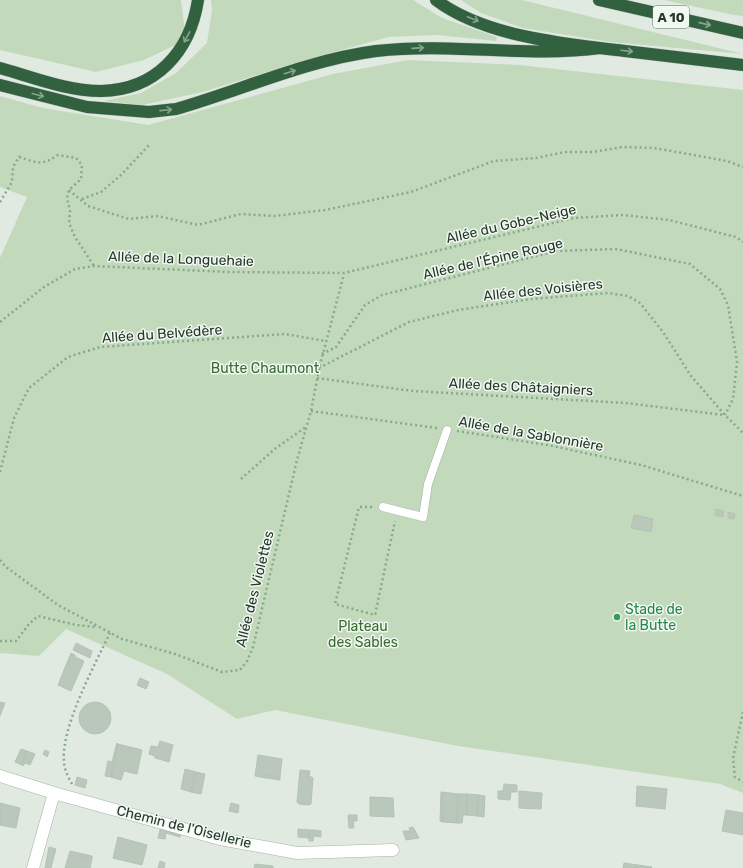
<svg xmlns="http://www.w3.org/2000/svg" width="743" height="868" viewBox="0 0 743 868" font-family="Rubik,sans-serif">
<rect width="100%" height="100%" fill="#e1eae1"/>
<path fill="#c3d9bc" d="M0,0H181L186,40L144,60L96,72L0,50Z
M211,0H413L442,18L497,37L496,41L437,35L389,37L305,60L203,92L142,105L104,101L141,93L176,73L207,43L212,10Z
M461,0H522L743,54L611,42L523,28L481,13Z
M664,0H743V16L734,15Z
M408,60L520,65L743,90V793L720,784L458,746L275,710L237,719L167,674L66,629L39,656L0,653V258L27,197L0,187V96L43,108L148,125L333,74Z"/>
<path fill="#bac7bb" stroke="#b4c3b5" d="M716,509L724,511L723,517L715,515Z
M728,512L735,514L734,519L728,518Z
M634,515L653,519L651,532L631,528Z
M76,643L92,651L90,658L73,650Z
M71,653L75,655V657L84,661L71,691L58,685Z
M140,678L149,682L146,689L137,685Z
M0,702L5,703L0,716Z
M79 718a16 16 0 1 1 32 0a16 16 0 1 1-32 0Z
M160,741L173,745L169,762L155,758V756L149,754L151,746L158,747Z
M117,743L118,744L111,777L105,776L108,761L112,762Z
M118,744L142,750L137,774L124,771L121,780L111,777Z
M21,749L27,751L22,765L15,762Z
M45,750L49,752L47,757L43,754Z
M27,751L35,754L30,765L25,763L23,766L22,765Z
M258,755L282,759L280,777L266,775V778L255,776Z
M185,769L196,772L191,792L181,789Z
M300,770L310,771L309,776L313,778L311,804L308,805L299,804L297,802Z
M196,772L205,774L201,794L191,792Z
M266,775L280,777V780L266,778Z
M77,777L87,780L85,788L75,785Z
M504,784L517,785V792H511L510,800L498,799V791H503Z
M637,786L667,789L665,809L636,806Z
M519,791L542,793L541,809L519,808Z
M441,792H442L443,822L440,821Z
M442,792L458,794L457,823L443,822Z
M458,794H467V815H463L462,823H457Z
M467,794L479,795L477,816L467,815Z
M479,795L485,796L484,817L477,816Z
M370,797L393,798L394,817L370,816Z
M0,803L20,808L16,828L0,825Z
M231,803L239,805L238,813L229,811Z
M726,810L743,813V835L722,831Z
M348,815H357V821H353L354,828H349Z
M161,826L167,828L165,839L158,838Z
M413,827L419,838L406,840L403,831H410L409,828Z
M167,828L181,832L180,837L166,833Z
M298,829L309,830V838L298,837Z
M309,830H314L313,841H309Z
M314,830L321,831V837L314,836Z
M118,837L147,845L142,865L113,858Z
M49,847L56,849L51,868H45Z
M70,851L83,854L82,857L92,859L90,868H65Z
M83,854L92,856V859L82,857Z
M160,861L165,863L164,868H158Z
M624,863L652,867L651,868H623Z
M255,864L273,866V868H254Z"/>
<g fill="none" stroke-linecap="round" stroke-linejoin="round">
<defs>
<path id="service" d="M383,507L423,517L428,484L447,430"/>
<path id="minor" d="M0,776L54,793
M33,868L54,793L220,839L297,853L393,850"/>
<path id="motorway" d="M436,0C485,37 566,44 625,51C664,56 704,60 743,65
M599,0L743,33
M0,68C32,77 67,91 101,91C156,90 190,52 198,0
M0,85L87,107L149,112L176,109C242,90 307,60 376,51C451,42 526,58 600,48"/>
</defs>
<use href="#service" stroke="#a4b1a6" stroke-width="9"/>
<use href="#minor" stroke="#a4b1a6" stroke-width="13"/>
<use href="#motorway" stroke="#c1c7c3" stroke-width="13"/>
<path stroke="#85aa8b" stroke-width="2.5" stroke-dasharray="2 3" stroke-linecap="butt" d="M69,190L88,206L129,219L158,216L198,225L241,214L274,216L325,210L411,192L494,161L536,158L565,152H593L622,147L654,148L727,161L743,167
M82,199L101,192L122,174L150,144
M0,202L12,182L13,167L19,157C38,163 41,166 58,155L76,158L82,165L81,179L69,190L67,198L70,211L69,223L75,237L94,266
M0,322L44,287L75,269L94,266L229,272L344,273L574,218L623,215L669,220L736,237L743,242
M322,354L336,347L365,305L382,295L556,251L616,249L690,264L720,289L728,305L737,362L733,399L725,415
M319,368L409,322L458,310L531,299L608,293L628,296L640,303L663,332L691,376L725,415L743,433
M317,378L413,391L626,403L724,415
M311,411L437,428
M457,431L548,445L641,465L743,496
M0,472L14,418L29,388L68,357L100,347L285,334L325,341
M241,479L276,448L306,427
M372,507H359L335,604L375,615L395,521
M0,560L6,567L58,605L122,639L175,654L222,672L240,670L247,661L253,647L297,460L311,411L319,369L344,274
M0,641H16L29,624L38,616L76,625L96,627
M743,712L733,758L735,777L743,782
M72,784C68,777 64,769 64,761C61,727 95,664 110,633"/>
<use href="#service" stroke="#fff" stroke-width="8"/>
<use href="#minor" stroke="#fff" stroke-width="12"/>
<use href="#motorway" stroke="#326140" stroke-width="12"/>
</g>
<defs><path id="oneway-shaft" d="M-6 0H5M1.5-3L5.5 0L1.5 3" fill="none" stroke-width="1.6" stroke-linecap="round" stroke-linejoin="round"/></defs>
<g stroke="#88a490">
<use href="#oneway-shaft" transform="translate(473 19) rotate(22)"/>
<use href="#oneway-shaft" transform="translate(705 24) rotate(13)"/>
<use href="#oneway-shaft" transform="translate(187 37) rotate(118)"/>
<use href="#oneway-shaft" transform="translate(418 48) rotate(-4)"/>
<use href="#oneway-shaft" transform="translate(627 51) rotate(7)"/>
<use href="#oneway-shaft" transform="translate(290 72) rotate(-17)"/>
<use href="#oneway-shaft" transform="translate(38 95) rotate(14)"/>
<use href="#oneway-shaft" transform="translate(166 110) rotate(-6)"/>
</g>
<circle fill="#2e9e5b" stroke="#f1f7f1" stroke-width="1.5" cx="617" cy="617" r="4"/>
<g text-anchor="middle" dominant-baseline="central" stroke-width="3" stroke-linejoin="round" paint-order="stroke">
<rect fill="#f1f7f1" stroke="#617164" stroke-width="1" x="653" y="6" width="36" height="22" rx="3"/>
<g font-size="13" font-weight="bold" fill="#233828">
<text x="671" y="17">A 10</text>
</g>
<g font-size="14" fill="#233828" stroke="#f1f7f1">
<text transform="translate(511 224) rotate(-13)">Allée du Gobe-Neige</text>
<text transform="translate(181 259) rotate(2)">Allée de la Longuehaie</text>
<text transform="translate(493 259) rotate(-13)">Allée de l'Épine Rouge</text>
<text transform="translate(543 290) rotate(-6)">Allée des Voisières</text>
<text transform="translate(162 334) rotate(-4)">Allée du Belvédère</text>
<text transform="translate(521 387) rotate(3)">Allée des Châtaigniers</text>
<text transform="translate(531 434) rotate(10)">Allée de la Sablonnière</text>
<text transform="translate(255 589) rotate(-76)">Allée des Violettes</text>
<text transform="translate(184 827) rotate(14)">Chemin de l'Oisellerie</text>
</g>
<g font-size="14" fill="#396b32" stroke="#f1f7f1">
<text x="265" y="368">Butte Chaumont</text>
<text x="363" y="626">Plateau<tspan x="363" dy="16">des Sables</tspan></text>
</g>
<g font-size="14" fill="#27864d" stroke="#f1f7f1" text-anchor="start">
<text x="625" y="609">Stade de<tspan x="625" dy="16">la Butte</tspan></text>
</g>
</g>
</svg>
